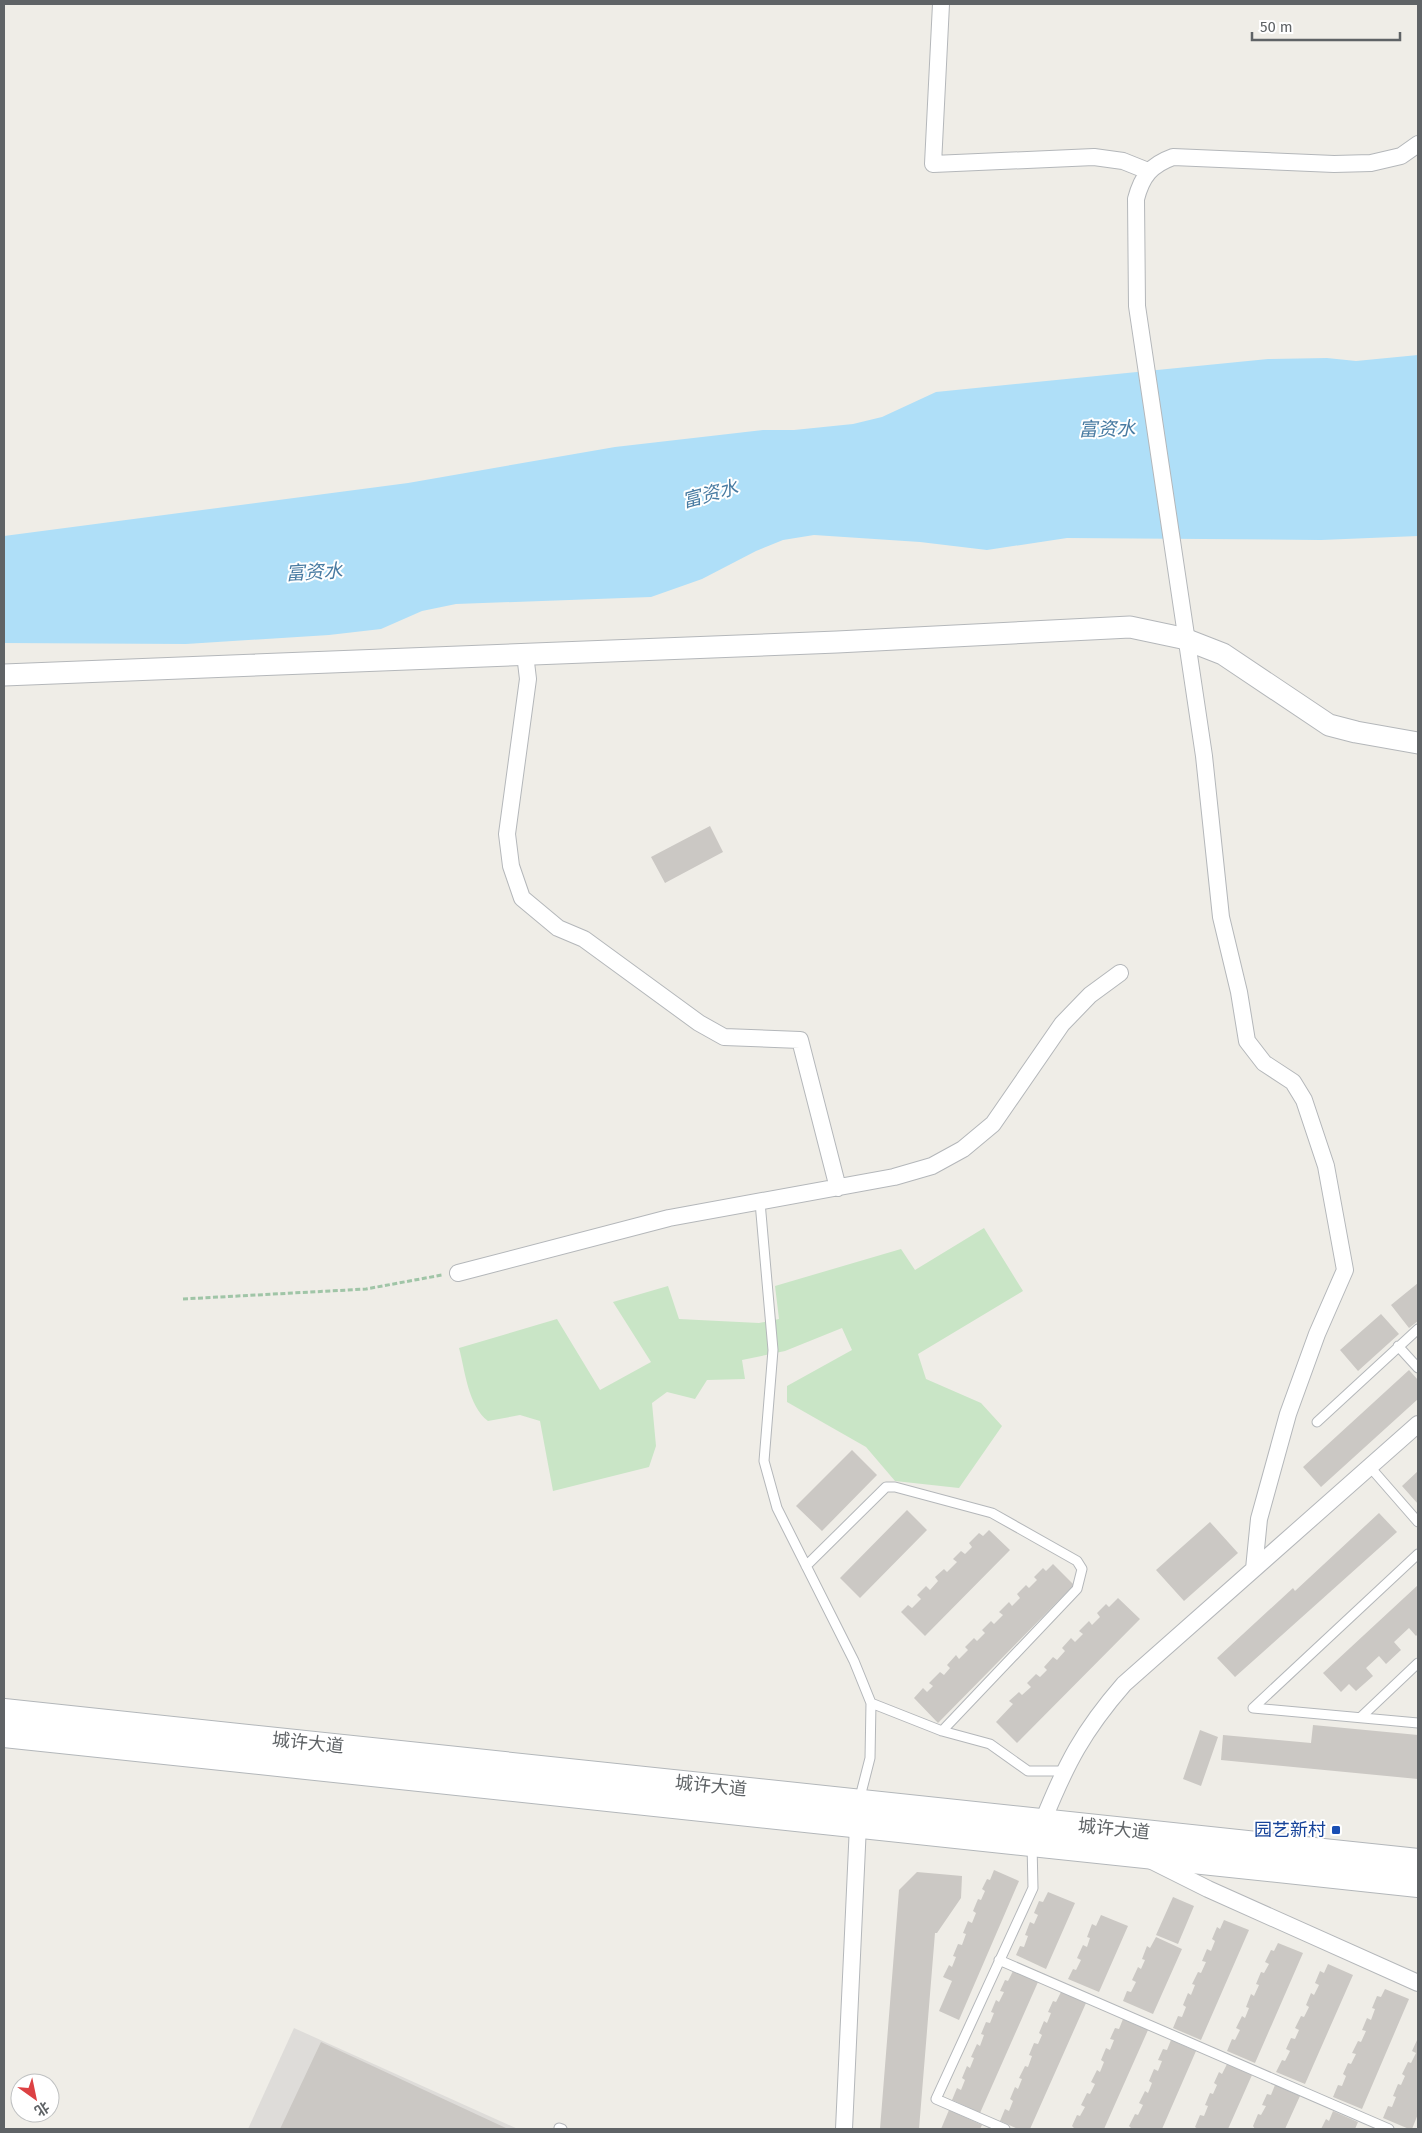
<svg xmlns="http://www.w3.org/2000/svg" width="1422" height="2133" viewBox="0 0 1422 2133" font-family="'Fira Sans','Noto Sans SC',sans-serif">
<rect width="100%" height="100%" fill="#efede7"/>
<path fill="#dedcd9" d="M294,2028L518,2129H248Z"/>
<path fill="#c9e5c6" d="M984,1228L1023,1291L918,1354L926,1379L981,1403L1002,1426L959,1488L895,1481L866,1447L787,1402V1386L852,1350L842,1328L785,1351L742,1360L745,1379L707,1380L695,1399L667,1392L652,1403L656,1446L649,1467L553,1491L540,1421L520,1415L488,1421C468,1406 465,1370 459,1348L557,1319L600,1390L651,1362L613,1302L668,1286L679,1319L759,1323L779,1319L775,1286L901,1249L915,1270Z"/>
<path fill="#afdff8" d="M1418,355V536L1321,540L1067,538L987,550L920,542L814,535L783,540L756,551L702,579L651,597L456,604L422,611L381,629L329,635L186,644L4,643V536L408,483L615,447L763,430H794L853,424L882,417L936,392L1268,359L1327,358L1356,361Z"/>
<path fill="#cbc8c4" d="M710,826L723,852L665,883L651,857Z
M1418,1283V1321L1409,1328L1391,1305Z
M1381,1314L1399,1334L1358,1371L1340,1350Z
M1409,1370L1418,1380V1399L1321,1487L1303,1467Z
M852,1450L877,1475L822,1531L796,1506Z
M1418,1471V1504L1402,1486Z
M907,1510L927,1530L860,1598L840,1578Z
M1379,1513L1397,1532L1235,1677L1217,1658L1293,1588L1295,1591Z
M1210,1522L1238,1553L1184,1601L1156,1570Z
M989,1530L1010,1550L925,1636L901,1612L908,1605L912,1608L921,1599L917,1595L926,1586L930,1590L938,1581L935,1577L944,1569L947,1572L957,1562L953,1559L961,1551L965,1554L972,1547L969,1543L979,1533L983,1536Z
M1053,1564L1074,1585L938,1723L914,1698L923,1688L927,1692L933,1686L929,1683L940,1672L944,1675L950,1668L947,1665L956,1655L959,1659L968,1650L965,1647L974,1638L977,1641L985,1633L982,1630L991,1621L994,1624L1003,1615L999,1612L1009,1602L1012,1606L1020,1598L1017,1594L1026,1585L1029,1588L1037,1580L1034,1577L1043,1568L1046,1571Z
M1418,1585V1634L1416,1636L1409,1628L1394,1642L1401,1650L1386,1664L1379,1656L1366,1668L1373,1676L1356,1691L1349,1684L1341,1692L1323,1673Z
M1118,1598L1140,1619L1017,1743L996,1722L1013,1704L1009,1701L1019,1692L1022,1695L1031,1687L1027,1683L1036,1674L1040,1677L1047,1670L1044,1667L1053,1657L1057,1660L1065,1651L1062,1648L1071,1638L1075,1642L1083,1634L1079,1631L1089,1621L1092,1625L1100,1617L1097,1613L1106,1604L1109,1607Z
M1313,1725L1418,1735V1779L1221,1760L1223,1735L1311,1743Z
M1200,1730L1218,1737L1201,1786L1183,1779Z
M994,1870L1019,1881L959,2020L939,2011L952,1981L943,1977L949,1965L952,1967L956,1957L953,1956L958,1944L962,1945L966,1934L963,1933L968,1921L972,1923L976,1913L973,1911L978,1899L981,1900L985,1891L982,1889L987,1879L990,1880Z
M917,1872L962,1876L961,1898L937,1933H935L919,2129H880L899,1890Z
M1048,1892L1075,1903L1046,1969L1016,1955L1020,1946L1024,1947L1028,1936L1025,1935L1030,1922L1034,1924L1038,1915L1034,1913L1039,1901L1043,1902Z
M1173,1897L1194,1906L1178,1944L1156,1935Z
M1101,1915L1128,1926L1099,1992L1068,1979L1073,1969L1076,1970L1081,1960L1077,1958L1083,1945L1087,1947L1090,1938L1087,1937L1092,1924L1096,1926Z
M1224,1920L1249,1930L1201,2040L1173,2028L1178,2016L1182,2017L1186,2007L1183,2005L1188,1993L1191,1995L1195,1985L1192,1984L1198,1972L1201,1973L1206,1962L1202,1961L1207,1949L1211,1951L1215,1941L1212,1939L1217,1927L1220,1929Z
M1156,1937L1182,1949L1153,2014L1123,2001L1127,1991L1131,1992L1136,1982L1132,1980L1138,1967L1141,1969L1145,1960L1142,1959L1147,1946L1150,1948Z
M1278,1943L1303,1953L1255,2063L1227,2051L1232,2039L1235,2040L1240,2030L1236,2028L1242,2016L1245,2018L1249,2008L1246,2007L1251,1994L1254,1996L1259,1985L1256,1984L1261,1972L1264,1973L1269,1964L1265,1962L1271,1950L1274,1951Z
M1328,1964L1353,1975L1305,2084L1276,2072L1282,2060L1285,2061L1290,2051L1286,2049L1291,2038L1295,2039L1299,2030L1295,2028L1301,2016L1304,2017L1309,2007L1306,2005L1311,1993L1314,1995L1319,1985L1315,1983L1320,1971L1324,1973Z
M1013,1971L1038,1982L980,2113L952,2100L957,2088L961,2090L965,2080L962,2078L967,2066L970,2068L974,2058L971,2057L977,2044L980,2046L984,2035L981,2034L986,2022L990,2023L994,2013L991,2012L996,2000L999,2002L1004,1992L1000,1991L1005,1980L1008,1981Z
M1385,1989L1409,1999L1362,2109L1333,2097L1338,2085L1342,2086L1346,2076L1343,2074L1348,2063L1351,2064L1356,2054L1352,2053L1358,2041L1361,2042L1366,2031L1362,2030L1367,2018L1371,2020L1375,2009L1372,2008L1377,1996L1381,1997Z
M1061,1992L1086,2003L1030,2129H1018L1000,2121L1005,2109L1009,2111L1013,2101L1010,2099L1015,2087L1018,2089L1022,2079L1019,2078L1025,2066L1028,2067L1032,2056L1029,2055L1034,2043L1038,2044L1042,2035L1039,2033L1044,2021L1047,2023L1051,2013L1048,2012L1053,2001L1056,2002Z
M1123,2019L1148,2030L1104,2129H1075L1072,2126L1077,2115L1080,2116L1085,2107L1081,2105L1087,2093L1090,2094L1095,2084L1091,2082L1097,2070L1100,2072L1104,2062L1101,2060L1106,2048L1110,2050L1114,2040L1110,2039L1115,2028L1119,2029Z
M1418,2038V2114L1412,2129H1409L1383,2118L1388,2106L1392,2107L1396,2097L1393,2096L1398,2084L1401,2085L1405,2076L1402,2074L1408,2062L1411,2063L1416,2053L1412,2051Z
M1171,2040L1196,2051L1162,2129H1132L1129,2126L1135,2114L1138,2115L1143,2105L1139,2103L1145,2091L1148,2093L1152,2083L1149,2081L1154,2069L1158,2071L1162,2061L1158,2060L1163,2049L1167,2050Z
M321,2042L508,2129H280Z
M1227,2064L1252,2075L1228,2129H1198L1195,2127L1200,2115L1204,2116L1208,2106L1205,2105L1210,2093L1213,2094L1217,2085L1214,2083L1219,2072L1222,2074Z
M1275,2085L1300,2096L1285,2129H1255L1253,2126L1258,2114L1261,2115L1266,2106L1262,2105L1267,2094L1271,2095Z
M949,2110L982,2125L980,2129H941Z
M1333,2111L1358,2122L1355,2129H1321L1326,2119L1329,2121Z"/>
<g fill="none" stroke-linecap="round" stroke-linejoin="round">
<defs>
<path id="service" d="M760,1202L773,1350L764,1461L777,1508L854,1661L871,1703L870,1758L859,1801
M1398,1346L1418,1368
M1317,1422L1418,1329
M1370,1467L1418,1522
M806,1566L886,1487H895L992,1513L1077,1561L1082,1569L1077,1589L942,1731
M871,1703L942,1731L990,1744L1028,1771H1063
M1253,1708L1418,1554
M1253,1708L1418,1723
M1361,1717L1418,1663
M999,1960L1389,2129
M559,2128L562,2129
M1005,2129L936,2099L1033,1888L1032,1844"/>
<path id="minor" d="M941,4L933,164L1094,157L1123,161L1148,171
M525,654L528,679L507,834L511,866L522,898L558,928L584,939L699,1023L724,1037L800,1040L838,1188
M458,1273L669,1218L894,1177L932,1166L963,1149L993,1124L1062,1024L1090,995L1120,973
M1254,1569L1259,1519L1288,1414L1317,1334L1345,1270L1326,1166L1304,1100L1293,1082L1264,1063L1247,1041L1239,992L1221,917L1204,756L1137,306L1136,199C1142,176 1151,165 1173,157L1334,164L1371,163L1401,156L1418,144
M1043,1821C1066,1764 1083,1731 1124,1684L1418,1424
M1152,1861L1208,1889L1418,1983
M844,2129L858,1825"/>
<path id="tertiary" d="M4,675L837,642L1130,627L1182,638L1223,654L1329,725L1356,732L1418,743"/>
<path id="secondary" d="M4,1711L1418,1861
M4,1735L1418,1885"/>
</defs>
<use href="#service" stroke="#b4b7ba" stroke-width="11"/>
<use href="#minor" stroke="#b4b7ba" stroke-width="18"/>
<use href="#tertiary" stroke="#b4b7ba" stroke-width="23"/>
<use href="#secondary" stroke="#b3b7ba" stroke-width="26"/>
<path stroke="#a0c5a7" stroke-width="3" stroke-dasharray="5 2.5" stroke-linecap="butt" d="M183,1299L366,1289L442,1275"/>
<use href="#service" stroke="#fff" stroke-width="9"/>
<use href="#minor" stroke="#fff" stroke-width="16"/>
<use href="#tertiary" stroke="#fff" stroke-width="21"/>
<use href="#secondary" stroke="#fff" stroke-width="24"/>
</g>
<rect fill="#1a4fb4" stroke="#fff" stroke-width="2" x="1331" y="1825" width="10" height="10" rx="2.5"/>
<g text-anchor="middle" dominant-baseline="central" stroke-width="4" stroke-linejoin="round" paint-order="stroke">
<g font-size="18" fill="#5f6366" stroke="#fff">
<text transform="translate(308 1743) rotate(6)">城许大道</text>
<text transform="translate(711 1786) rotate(6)">城许大道</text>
<text transform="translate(1114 1829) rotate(6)">城许大道</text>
</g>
<g font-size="18" fill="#164399" stroke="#fff" text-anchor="end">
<text x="1326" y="1830">园艺新村</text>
</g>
<g font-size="19" font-style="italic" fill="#487ba2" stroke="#fff">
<text transform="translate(1107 429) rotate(-1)">富资水</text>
<text transform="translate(710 494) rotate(-15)">富资水</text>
<text transform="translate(314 572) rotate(-3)">富资水</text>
</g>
</g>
<rect width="1422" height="2133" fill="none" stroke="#5f6366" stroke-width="10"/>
<g transform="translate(35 2098) rotate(147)"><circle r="24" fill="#ffffff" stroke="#bfc1c2"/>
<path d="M0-4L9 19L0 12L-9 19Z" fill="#dc4143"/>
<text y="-8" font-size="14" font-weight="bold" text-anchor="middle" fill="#5f6366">北</text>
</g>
<path d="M1252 32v8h148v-8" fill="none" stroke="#5f6366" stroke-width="2.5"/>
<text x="1260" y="32" font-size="15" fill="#5f6366" stroke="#ffffff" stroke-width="4" paint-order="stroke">50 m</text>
</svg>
